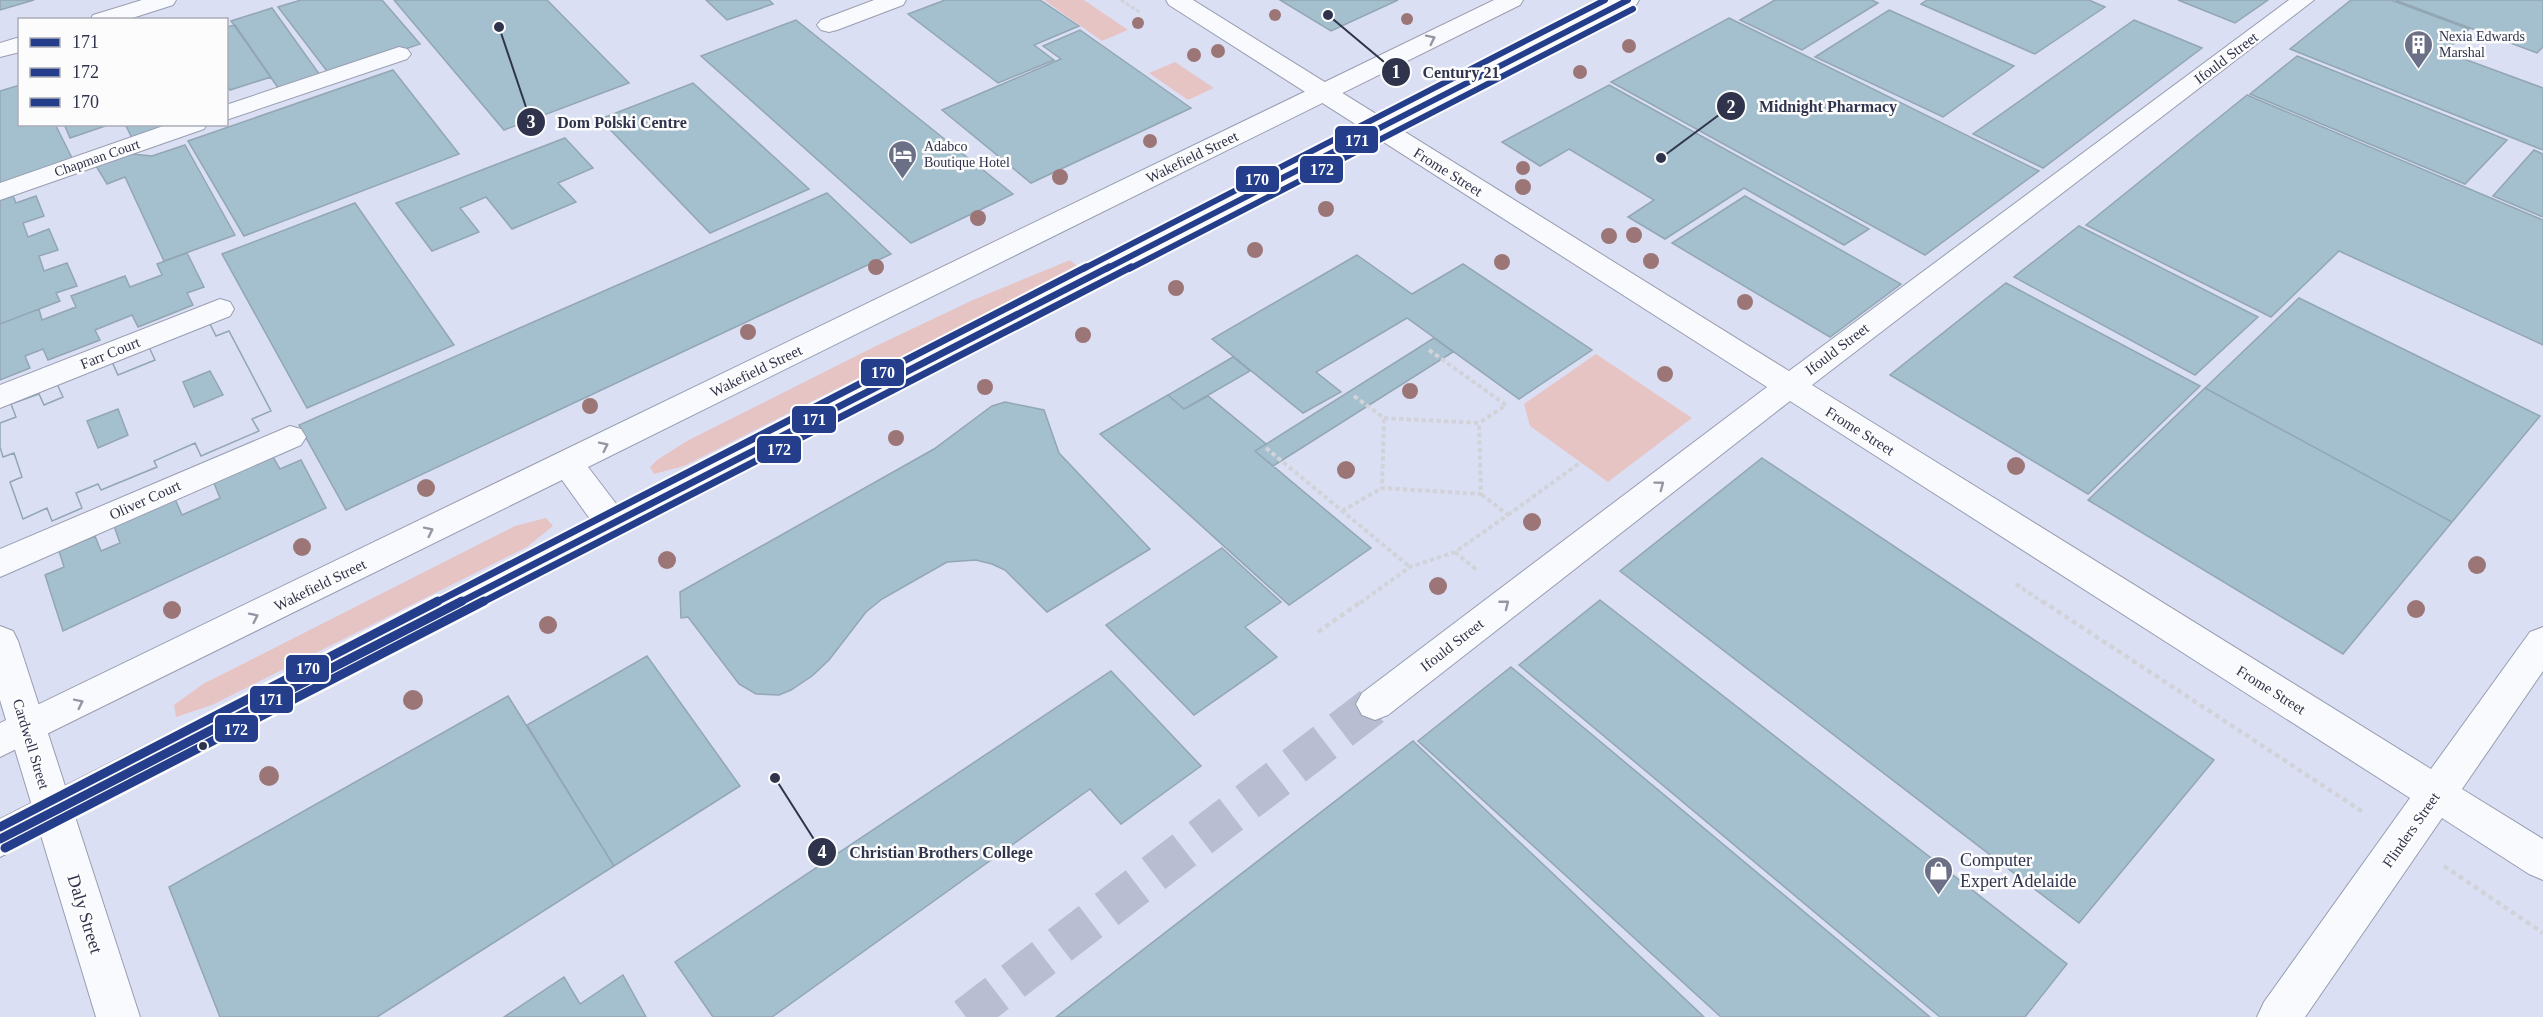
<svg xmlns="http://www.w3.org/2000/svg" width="2543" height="1017" viewBox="0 0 2543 1017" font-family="Georgia,serif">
<rect width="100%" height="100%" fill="#dadff4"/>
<path fill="#e7c4c4" d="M1044,0H1084L1128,30L1102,41Z
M1175,62L1214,88L1188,100L1149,73Z
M1070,260L1078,267L684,466L654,474L650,467L657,460L687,441L878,345L973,300Z
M1596,354L1692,418L1608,482L1530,426L1524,404Z
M546,518L553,526L527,547L212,705L176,717L174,705L203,684L515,526Z"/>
<path fill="#a4c0cf" stroke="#92a6b3" stroke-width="1.5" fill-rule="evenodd" d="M0,0H34L0,10Z
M301,0H382L420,44L330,75L278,7Z
M394,0H547L629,83L504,130Z
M706,0H769L773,4L727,20Z
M945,0H1040L1079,26L1034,45L1054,60L998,83L908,14Z
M1280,0H1398L1331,31Z
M1775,0H1872L1878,3L1802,50L1740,20Z
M1927,0H2089L2105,7L2035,54L1921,4Z
M2178,0H2268L2235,23Z
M2351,0H2391L2469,29L2445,52L2543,88V150L2290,49Z
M2395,0H2543V47L2537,53Z
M272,8L320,75L279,89L231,21Z
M1889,10L2014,66L1943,117L1815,57Z
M1729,18L2039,171L1925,255L1611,82Z
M796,20L1013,194L911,243L701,56Z
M2134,20L2202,48L2043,168L1973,134Z
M235,25L271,77L230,90L226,84V27Z
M1080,30L1191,108L1031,183L942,110L1061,59L1043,46Z
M2297,56L2507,140L2465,184L2250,94Z
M393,70L459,154L244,236L188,141Z
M693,83L809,189L710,233L600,119Z
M20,85V124H55L74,162L0,188V91Z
M1609,85L1869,229L1844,245L1744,188L1665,239L1628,217L1654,200L1569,149L1540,166L1502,142Z
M2247,95L2543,220V345L2339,251L2271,317L2086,225Z
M64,124H111L70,138Z
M125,124H173L132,138Z
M565,138L593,168L558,183L576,202L512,229L486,197L460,208L479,232L432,251L396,203Z
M185,145L235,235L164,261L125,177L107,184L96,166L132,154L152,156Z
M2534,150L2543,154V217L2493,196Z
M827,193L891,254L346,510L299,425Z
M13,196L16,203L36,196L44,216L23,223L28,237L49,229L58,250L39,256L44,271L67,263L77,286L56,293L60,301L0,324V200Z
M1745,196L1901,284L1830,337L1672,243Z
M355,203L454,345L307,408L222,254Z
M2079,226L2258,317L2195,375L2014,277Z
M187,253L204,287L187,293L193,305L138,327L132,315L95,330L100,340L48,360L43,349L25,356L30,368L0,380V324L39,309L42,320L76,307L71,296L125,276L130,287L162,275L157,264Z
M1357,255L1412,294L1463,264L1592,350L1519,399L1407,318L1316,372L1341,392L1303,413L1212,339Z
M2006,283L2200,386L2088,494L1890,375Z
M2299,298L2540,416L2452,522L2205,388Z
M210,324L216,336L229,331L271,411L252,419L259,431L201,456L195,443L154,461L157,467L101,490L98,484L76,493L82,508L52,521L47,508L23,519L10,482L22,477L14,453L3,457L0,447V423L16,417L11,404L39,394L44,405L63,397L57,384L112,362L118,375L155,360L149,347ZM210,371L223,395L194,407L183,382ZM118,409L128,435L98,448L87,421Z
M210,324L216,336L229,331L271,411L252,419L259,431L201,456L195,443L154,461L157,467L101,490L98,484L76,493L82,508L52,521L47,508L23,519L10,482L22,477L14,453L3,457L0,447V423L16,417L11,404L39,394L44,405L63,397L57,384L112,362L118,375L155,360L149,347Z
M1434,338L1453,352L1273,466L1255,451Z
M1233,357L1250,371L1184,409L1168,395Z
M2205,388L2452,522L2343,654L2088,500Z
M1168,395L1184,409L1208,396L1266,444L1255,451L1371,548L1289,605L1100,434Z
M1005,402L1044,410L1059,453L1150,549L1047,612L1005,570L992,564L976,560L947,562L882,599L866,612L829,660L812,676L791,690L779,695L756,694L739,684L688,617L681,618L680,592L934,449L992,406Z
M272,455L280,469L301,460L326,508L63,631L45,575L64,567L59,551L95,536L101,551L120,543L114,526L175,499L182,515L220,498L213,481Z
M1762,458L2214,760L2079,923L1620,571Z
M1222,548L1281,602L1245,627L1277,657L1194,715L1106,625Z
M1600,600L2067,964L2025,1017H1940L1519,665Z
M647,656L740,786L614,866L527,725Z
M1511,667L1930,1017H1721L1418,741Z
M1111,671L1201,766L1121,824L1090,789L772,1017H713L675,962Z
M508,696L614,866L377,1017H220L169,887Z
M1413,741L1704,1017H1056Z
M623,975L646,1017H504L564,977L580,1004Z"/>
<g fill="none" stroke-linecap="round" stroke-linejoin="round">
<path stroke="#b8bdd2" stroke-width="39" stroke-dasharray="39 20" stroke-linecap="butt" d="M966,1017L1375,704"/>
<defs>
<path id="minor" d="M142,0H176L173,5L126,20H90L93,15Z
M874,0H906L903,5L837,30L829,32L821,30L817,25L821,20Z
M1166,0H1193L1789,371L2289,0H2314L1812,385L2431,769L2530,632L2543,627V671L2462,789L2543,839V880L2529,874L2442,818L2305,1017H2257L2264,1002L2410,798L1790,401L1388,715L1375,720L1362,715L1356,704L1362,693L1767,387L1169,5Z
M20,37V52L0,57V43Z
M399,47L407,49L411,54L407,59L226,120V105Z
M169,124H207L204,129L0,200V183Z
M220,299L230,302L234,309L230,316L0,408V385Z
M290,426L301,429L306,437L301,445L0,577V549Z
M0,626L13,631L18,641L140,1017H96L0,700Z"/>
<path id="major" d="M1494,0H1523L1520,5L588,467L617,505L1611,0H1639L1636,5L0,857V819L590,519L562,480L0,757V723Z"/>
</defs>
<use href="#minor" stroke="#999db1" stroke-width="2"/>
<use href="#major" stroke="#999db1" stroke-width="2"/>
<path stroke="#d2d2d9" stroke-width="3" stroke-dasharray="4 2" stroke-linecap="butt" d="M1121,0L1141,13"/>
<path stroke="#d2d2d9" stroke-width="4" stroke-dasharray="4.5 3" stroke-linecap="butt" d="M1429,350L1506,405L1479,423
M1354,396L1384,418
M1384,418L1479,423L1481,494L1382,488Z
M1266,448L1410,567
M1342,511L1382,488
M1508,515L1581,462
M1455,552L1478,571
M2016,584L2044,603
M1360,603L1410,567L1455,552L1508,515L1481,494"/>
<path stroke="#d2d2d9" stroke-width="4.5" stroke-dasharray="5 4" stroke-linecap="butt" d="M2042,601L2363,812
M1318,632L1362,601
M2444,866L2543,933"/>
<use href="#minor" fill="#f9fafd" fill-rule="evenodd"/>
<use href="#major" fill="#f9fafd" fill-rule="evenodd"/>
<defs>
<path id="bus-1-far2" d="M1106,269L1628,0"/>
<path id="bus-1-far1" d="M459,603L1109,267"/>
<path id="bus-1" d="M0,839L462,601"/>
<path id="bus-2-far2" d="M1129,269L1633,9"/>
<path id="bus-2-far1" d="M481,603L1131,267"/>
<path id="bus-2" d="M5,848L484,601"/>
<path id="bus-3-far2" d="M1083,269L1605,0"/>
<path id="bus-3-far1" d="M435,603L1086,267"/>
<path id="bus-3" d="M0,827L438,601"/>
</defs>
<use href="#bus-1-far2" stroke="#fcfcfc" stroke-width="10"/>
<use href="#bus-1-far1" stroke="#fcfcfc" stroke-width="11"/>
<use href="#bus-1" stroke="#fcfcfc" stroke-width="14"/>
<use href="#bus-2-far2" stroke="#fcfcfc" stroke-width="10"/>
<use href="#bus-2-far1" stroke="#fcfcfc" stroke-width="11"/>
<use href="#bus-2" stroke="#fcfcfc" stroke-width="14"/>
<use href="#bus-3-far2" stroke="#fcfcfc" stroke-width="10"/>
<use href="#bus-3-far1" stroke="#fcfcfc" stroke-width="11"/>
<use href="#bus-3" stroke="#fcfcfc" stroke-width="14"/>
<use href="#bus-1-far2" stroke="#243e8c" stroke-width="6"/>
<use href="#bus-1-far1" stroke="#243e8c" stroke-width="7"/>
<use href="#bus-1" stroke="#243e8c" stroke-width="9"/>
<use href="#bus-2-far2" stroke="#243e8c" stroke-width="6"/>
<use href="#bus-2-far1" stroke="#243e8c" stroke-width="7"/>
<use href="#bus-2" stroke="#243e8c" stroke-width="9"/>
<use href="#bus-3-far2" stroke="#243e8c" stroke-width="6"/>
<use href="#bus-3-far1" stroke="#243e8c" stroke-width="7"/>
<use href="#bus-3" stroke="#243e8c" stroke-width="9"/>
</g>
<g fill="#9c7677">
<circle cx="1275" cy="15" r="6"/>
<circle cx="1407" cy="19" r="6"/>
<circle cx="1138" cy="23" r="6"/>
<circle cx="1629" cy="46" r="7"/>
<circle cx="1218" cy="51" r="7"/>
<circle cx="1194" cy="55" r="7"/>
<circle cx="1580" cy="72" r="7"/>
<circle cx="1150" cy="141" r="7"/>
<circle cx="1523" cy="168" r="7"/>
<circle cx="1060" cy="177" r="8"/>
<circle cx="1523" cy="187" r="8"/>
<circle cx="1326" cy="209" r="8"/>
<circle cx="978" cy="218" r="8"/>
<circle cx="1634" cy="235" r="8"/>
<circle cx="1609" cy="236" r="8"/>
<circle cx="1255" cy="250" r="8"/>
<circle cx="1651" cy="261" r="8"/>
<circle cx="1502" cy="262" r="8"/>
<circle cx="876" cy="267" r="8"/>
<circle cx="1176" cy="288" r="8"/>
<circle cx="1745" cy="302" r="8"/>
<circle cx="748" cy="332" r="8"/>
<circle cx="1083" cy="335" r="8"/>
<circle cx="1665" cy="374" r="8"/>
<circle cx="985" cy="387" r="8"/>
<circle cx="1410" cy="391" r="8"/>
<circle cx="590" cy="406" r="8"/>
<circle cx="896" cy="438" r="8"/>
<circle cx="2016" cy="466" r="9"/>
<circle cx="1346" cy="470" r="9"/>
<circle cx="426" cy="488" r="9"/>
<circle cx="1532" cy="522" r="9"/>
<circle cx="302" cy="547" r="9"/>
<circle cx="667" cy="560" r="9"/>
<circle cx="2477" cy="565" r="9"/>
<circle cx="1438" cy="586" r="9"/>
<circle cx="2416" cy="609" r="9"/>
<circle cx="172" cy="610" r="9"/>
<circle cx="548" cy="625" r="9"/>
<circle cx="413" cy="700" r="10"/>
<circle cx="269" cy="776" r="10"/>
</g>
<defs><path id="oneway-chevron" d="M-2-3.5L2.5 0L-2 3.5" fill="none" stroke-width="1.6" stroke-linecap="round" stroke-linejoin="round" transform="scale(1.5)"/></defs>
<g stroke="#9497a4">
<use href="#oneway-chevron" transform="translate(1431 39) rotate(-26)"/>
<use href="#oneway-chevron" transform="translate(604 446) rotate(-26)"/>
<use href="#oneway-chevron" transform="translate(1660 485) rotate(-37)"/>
<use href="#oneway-chevron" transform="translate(429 531) rotate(-26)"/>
<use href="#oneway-chevron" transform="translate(1505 604) rotate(-38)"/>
<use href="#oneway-chevron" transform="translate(254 617) rotate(-26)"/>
<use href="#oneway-chevron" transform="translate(79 703) rotate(-26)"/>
</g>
<defs>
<symbol id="building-pin" viewBox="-11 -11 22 30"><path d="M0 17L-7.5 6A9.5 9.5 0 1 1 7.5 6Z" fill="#6b7087" stroke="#fcfcfc"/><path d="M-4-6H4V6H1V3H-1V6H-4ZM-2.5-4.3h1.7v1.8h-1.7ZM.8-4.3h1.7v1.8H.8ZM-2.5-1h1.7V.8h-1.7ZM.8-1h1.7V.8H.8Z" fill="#fff"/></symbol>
<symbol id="hotel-pin" viewBox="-11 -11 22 30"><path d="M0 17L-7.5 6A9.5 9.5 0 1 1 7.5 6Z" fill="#6b7087" stroke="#fcfcfc"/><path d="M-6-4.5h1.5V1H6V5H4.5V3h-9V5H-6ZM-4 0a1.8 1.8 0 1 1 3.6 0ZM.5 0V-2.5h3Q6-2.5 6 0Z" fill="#fff"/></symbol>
<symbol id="shop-pin" viewBox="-11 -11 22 30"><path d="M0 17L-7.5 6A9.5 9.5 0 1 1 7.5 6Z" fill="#6b7087" stroke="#fcfcfc"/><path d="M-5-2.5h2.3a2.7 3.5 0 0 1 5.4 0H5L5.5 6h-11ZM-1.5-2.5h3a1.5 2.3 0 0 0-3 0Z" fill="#fff"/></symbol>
</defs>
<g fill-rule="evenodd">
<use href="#building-pin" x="2402" y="28" width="33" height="45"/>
<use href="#hotel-pin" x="886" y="138" width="33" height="45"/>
<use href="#shop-pin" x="1922" y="854" width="33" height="45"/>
</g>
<circle fill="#2f344c" stroke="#fcfcfc" stroke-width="2" cx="203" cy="746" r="5"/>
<g text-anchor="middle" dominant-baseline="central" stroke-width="5" stroke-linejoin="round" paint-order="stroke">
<g font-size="14" fill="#2f344c" stroke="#fcfcfc" text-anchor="start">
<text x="2439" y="36">Nexia Edwards<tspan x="2439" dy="16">Marshal</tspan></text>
<text x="924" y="146">Adabco<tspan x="924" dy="16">Boutique Hotel</tspan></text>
</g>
<g font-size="14" fill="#2f344c" stroke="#fcfcfc">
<text transform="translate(97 158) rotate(-19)">Chapman Court</text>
</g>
<g font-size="15" fill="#2f344c" stroke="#fcfcfc">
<text transform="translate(2226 58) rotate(-37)">Ifould Street</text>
<text transform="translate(1192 157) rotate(-26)">Wakefield Street</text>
<text transform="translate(1448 172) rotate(32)">Frome Street</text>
<text transform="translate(1837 349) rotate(-37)">Ifould Street</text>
<text transform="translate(110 353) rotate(-22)">Farr Court</text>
<text transform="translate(756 371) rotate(-26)">Wakefield Street</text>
<text transform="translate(1860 431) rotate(32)">Frome Street</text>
<text transform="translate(145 500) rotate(-24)">Oliver Court</text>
<text transform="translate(320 585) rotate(-26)">Wakefield Street</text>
<text transform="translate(1452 645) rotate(-38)">Ifould Street</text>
<text transform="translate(2271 690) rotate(32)">Frome Street</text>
<text transform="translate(31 744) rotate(73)">Cardwell Street</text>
<text transform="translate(2411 830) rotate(-55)">Flinders Street</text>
</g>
<g font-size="18" fill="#2f344c" stroke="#fcfcfc" text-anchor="start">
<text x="1960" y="860">Computer<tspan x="1960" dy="21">Expert Adelaide</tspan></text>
</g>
<g font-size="18" fill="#2f344c" stroke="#fcfcfc">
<text transform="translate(85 914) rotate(73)">Daly Street</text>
</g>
</g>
<path fill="none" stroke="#2f344c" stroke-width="2" d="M1328 15L1396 72M1661 158L1731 106M499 27L531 122M775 778L822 852"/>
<g fill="#2f344c" stroke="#fcfcfc" stroke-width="2">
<circle cx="1328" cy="15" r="6"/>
<circle cx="1661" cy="158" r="6"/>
<circle cx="499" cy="27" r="6"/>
<circle cx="775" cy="778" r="6"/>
<circle cx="1396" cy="72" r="15"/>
<circle cx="1731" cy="106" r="15"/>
<circle cx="531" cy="122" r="15"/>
<circle cx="822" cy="852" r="15"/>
</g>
<g font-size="18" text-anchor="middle" font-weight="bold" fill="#fff">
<text x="1396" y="78">1</text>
<text x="1731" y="113">2</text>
<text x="531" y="128">3</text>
<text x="822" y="858">4</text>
</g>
<g font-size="16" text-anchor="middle" font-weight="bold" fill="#2f344c" stroke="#fcfcfc" stroke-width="5" stroke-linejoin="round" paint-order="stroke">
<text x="1461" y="78">Century 21</text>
<text x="1828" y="112">Midnight Pharmacy</text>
<text x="622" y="128">Dom Polski Centre</text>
<text x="941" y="858">Christian Brothers College</text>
</g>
<g stroke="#fcfcfc" stroke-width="2">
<rect x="1334" y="125" width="45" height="29" rx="6" fill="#243e8c"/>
<rect x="1299" y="155" width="45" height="29" rx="6" fill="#243e8c"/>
<rect x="1235" y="165" width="45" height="28" rx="6" fill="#243e8c"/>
<rect x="860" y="358" width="45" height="29" rx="6" fill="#243e8c"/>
<rect x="791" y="405" width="46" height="29" rx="6" fill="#243e8c"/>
<rect x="756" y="435" width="46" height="29" rx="6" fill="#243e8c"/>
<rect x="285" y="654" width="45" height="29" rx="6" fill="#243e8c"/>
<rect x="249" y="685" width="45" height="29" rx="6" fill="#243e8c"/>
<rect x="214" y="714" width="45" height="29" rx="6" fill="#243e8c"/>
</g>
<g font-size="16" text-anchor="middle" font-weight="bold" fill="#fff">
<text x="1357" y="146">171</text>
<text x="1322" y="175">172</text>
<text x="1257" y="185">170</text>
<text x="883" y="378">170</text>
<text x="814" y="425">171</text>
<text x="779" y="455">172</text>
<text x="308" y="674">170</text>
<text x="271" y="705">171</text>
<text x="236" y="735">172</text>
</g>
<rect x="18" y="18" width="210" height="108" fill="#fcfcfc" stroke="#aaacb6" stroke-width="1.5"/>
<rect x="30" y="38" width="30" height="9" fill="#243e8c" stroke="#aaacb6" stroke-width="1.5"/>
<text x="72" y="48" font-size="18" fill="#2f344c">171</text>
<rect x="30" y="68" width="30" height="9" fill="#243e8c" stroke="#aaacb6" stroke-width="1.5"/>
<text x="72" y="78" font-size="18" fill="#2f344c">172</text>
<rect x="30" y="98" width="30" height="9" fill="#243e8c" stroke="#aaacb6" stroke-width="1.5"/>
<text x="72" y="108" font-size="18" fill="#2f344c">170</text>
</svg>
